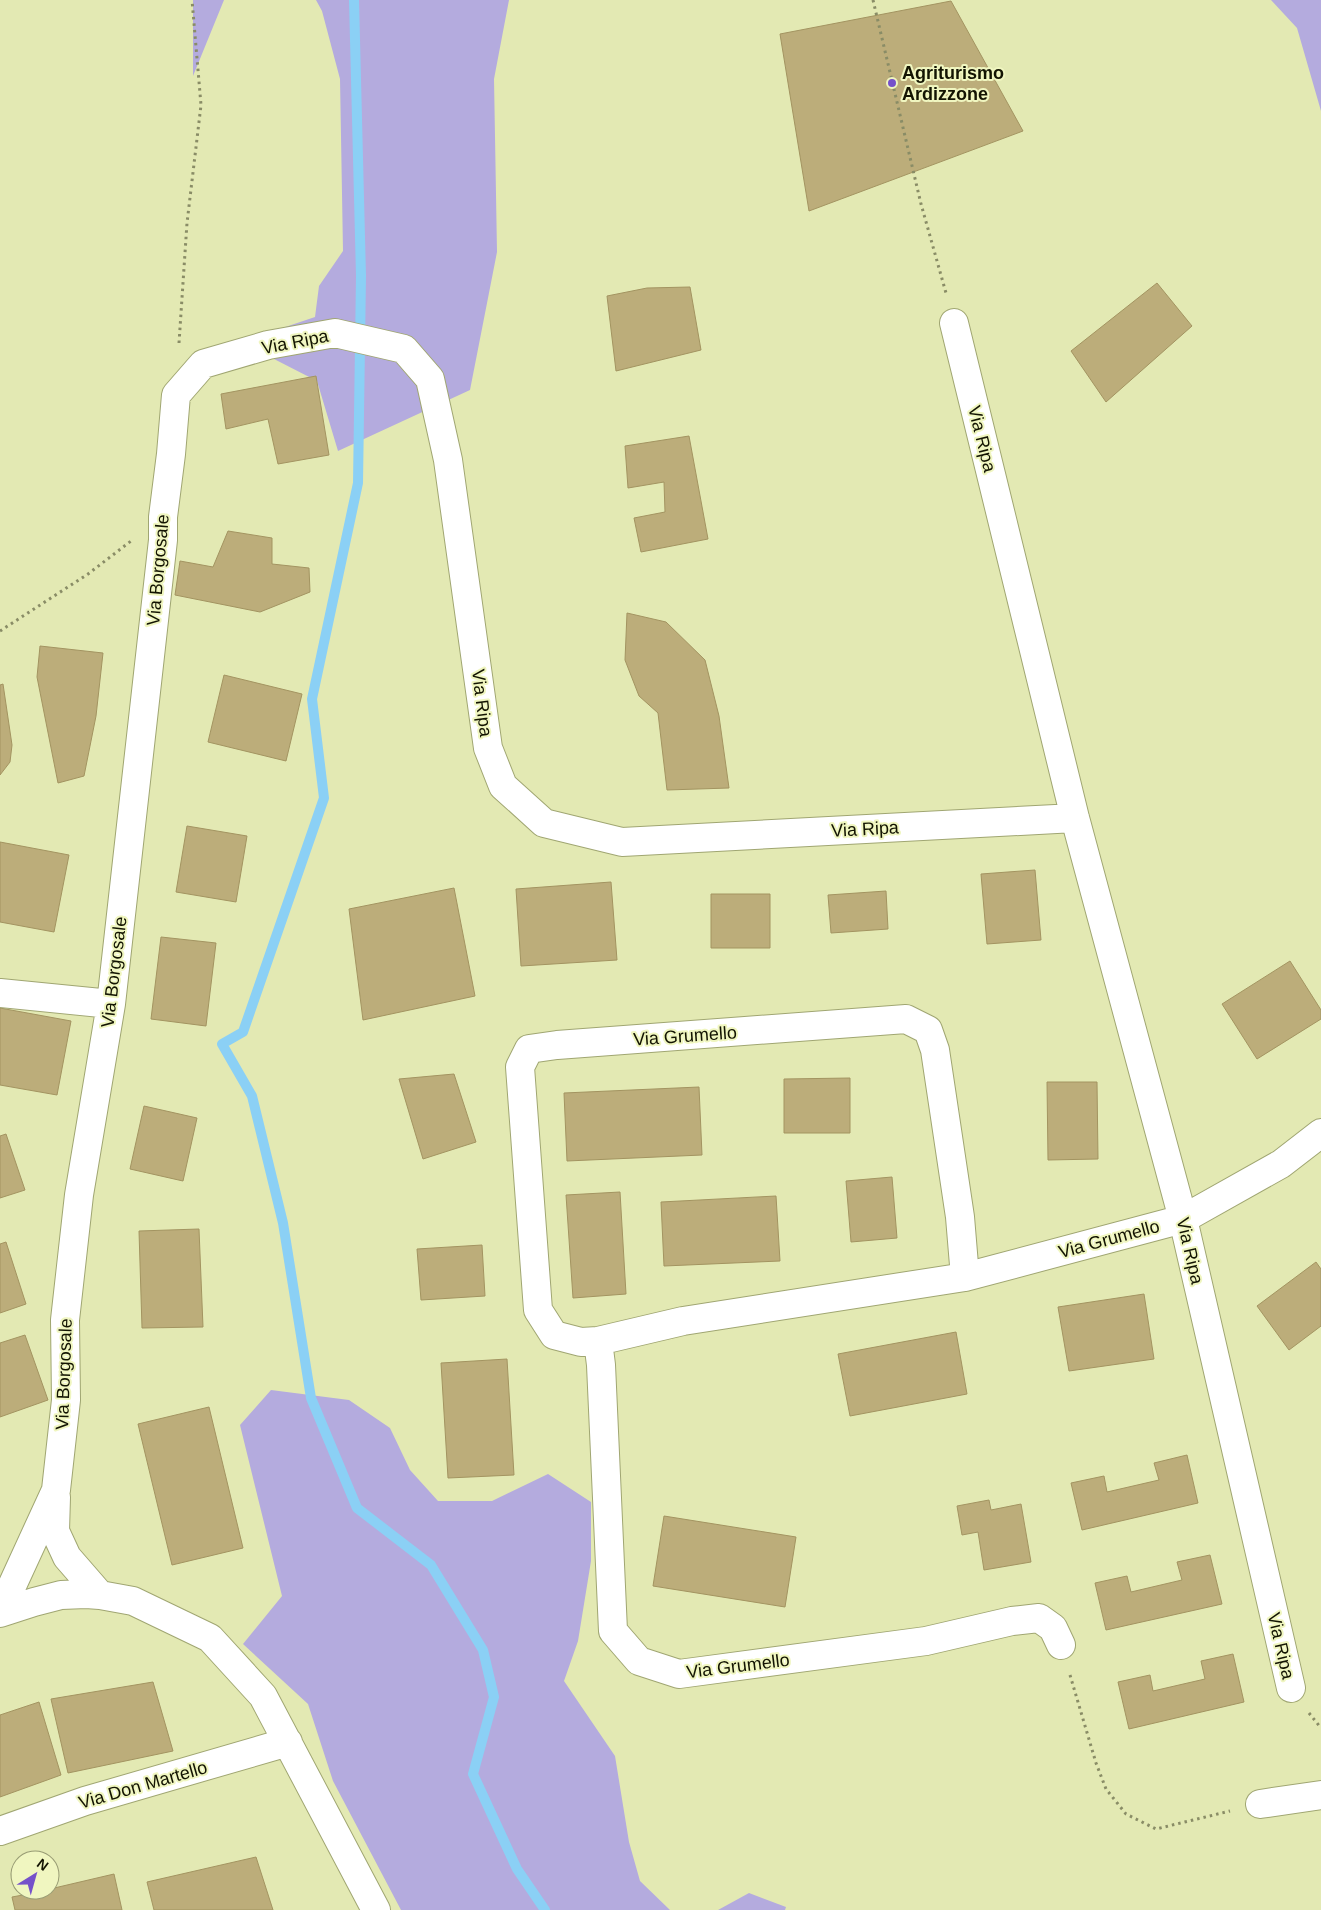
<svg xmlns="http://www.w3.org/2000/svg" width="1321" height="1910" viewBox="0 0 1321 1910" font-family="Helvetica,sans-serif">
<rect width="100%" height="100%" fill="#e3e9b3"/>
<path fill="#b4abde" d="M193,0H224L193,76Z
M316,0H509L494,79L497,252L470,390L338,451L317,381L241,342L315,317L319,286L343,251L340,79L322,11Z
M1271,0H1321V111L1297,28Z
M271,1390L349,1400L390,1428L410,1470L438,1501H492L548,1474L591,1502V1561L578,1641L564,1681L615,1756L629,1842L640,1881L670,1910H401L333,1781L308,1704L243,1644L282,1596L240,1425Z
M749,1893L786,1907L785,1910H718Z"/>
<g fill="none" stroke-linecap="round" stroke-linejoin="round">
<path stroke="#8bd0f5" stroke-width="10" d="M354,0L361,276L358,483L312,699L324,798L243,1032L222,1044L252,1096L283,1223L311,1398L357,1508L431,1565L483,1650L494,1697L473,1774L517,1869L545,1910"/>
</g>
<path fill="#bcad7a" stroke="#a39461" d="M951,1L1023,131L809,211L780,34Z
M1157,283L1192,326L1106,402L1071,351Z
M690,287L701,350L616,371L607,296L647,288Z
M316,376L329,455L278,464L268,419L226,429L221,394Z
M689,436L708,539L641,552L634,518L665,512L664,482L628,488L625,446Z
M228,531L272,538V564L309,568L310,592L260,612L175,595L180,561L213,567Z
M627,613L666,622L705,660L719,716L729,788L667,790L658,713L639,696L625,660Z
M40,646L103,653L96,716L84,776L58,783L37,677Z
M224,675L302,694L286,761L208,742Z
M3,684L12,745L10,762L0,775V685Z
M187,826L247,836L236,902L176,892Z
M0,842L69,855L54,932L0,922Z
M1035,870L1041,940L987,944L981,874Z
M611,882L617,960L521,966L516,889Z
M454,888L475,996L363,1020L349,909Z
M886,891L888,929L831,933L828,895Z
M711,894H770V948H711Z
M161,937L216,943L206,1026L151,1019Z
M1290,961L1321,1010V1019L1257,1059L1222,1004Z
M0,1008L71,1021L57,1095L0,1085Z
M454,1074L476,1142L423,1159L399,1079Z
M850,1078V1133H784V1079Z
M1047,1082H1097L1098,1159L1048,1160Z
M699,1087L702,1155L567,1161L564,1093Z
M144,1106L197,1118L183,1181L130,1169Z
M6,1134L25,1190L0,1198V1136Z
M892,1177L897,1238L851,1242L846,1181Z
M620,1192L626,1294L573,1298L566,1195Z
M776,1196L780,1261L664,1266L661,1202Z
M199,1229L203,1327L142,1328L139,1231Z
M6,1242L26,1304L0,1313V1244Z
M482,1245L485,1296L421,1300L417,1249Z
M1316,1262L1321,1269V1326L1289,1350L1257,1306Z
M1144,1294L1154,1359L1069,1371L1058,1307Z
M956,1332L967,1394L850,1416L838,1354Z
M25,1335L48,1400L0,1417V1343Z
M507,1359L514,1475L448,1478L441,1363Z
M209,1407L243,1548L172,1565L138,1424Z
M1187,1455L1198,1503L1082,1530L1071,1483L1104,1476L1107,1492L1159,1480L1154,1463Z
M989,1500L991,1510L1021,1504L1031,1562L984,1570L978,1532L962,1535L957,1506Z
M664,1516L796,1537L785,1607L653,1586Z
M1210,1555L1222,1604L1106,1630L1095,1583L1127,1576L1131,1592L1182,1580L1177,1562Z
M1233,1654L1244,1702L1129,1729L1118,1682L1150,1675L1153,1691L1205,1679L1201,1661Z
M153,1682L173,1751L68,1773L51,1699Z
M39,1702L61,1775L0,1797V1715Z
M256,1857L273,1910H154L147,1882Z
M114,1874L122,1910H15L12,1897L50,1890V1889Z"/>
<g fill="none" stroke-linecap="round" stroke-linejoin="round">
<defs>
<path id="street" d="M954,323L1075,818L1183,1219L1291,1688
M0,993L111,1004
M598,1341L581,1342L554,1335L538,1310L520,1067L529,1049L557,1045L906,1019L928,1030L935,1050L960,1217L965,1277
M56,1497L55,1531L67,1557L100,1595
M0,1612L56,1490L66,1400L65,1320L79,1195L111,1004L163,540V517L171,454L176,395L203,364L268,345L335,333L404,349L430,379L448,460L488,748L503,786L544,823L622,842L1075,818
M0,1613L34,1602L61,1595L86,1594L100,1595L133,1601L210,1638L263,1696L376,1910
M1061,1645L1053,1628L1039,1618L1012,1621L926,1641L679,1674L639,1661L613,1631L601,1365L598,1341L683,1321L965,1277L1183,1219L1281,1164L1321,1133
M1260,1804L1321,1795
M0,1831L85,1801L288,1742"/>
</defs>
<use href="#street" stroke="#a0a672" stroke-width="30"/>
<path stroke="#898c66" stroke-width="3" stroke-dasharray="2.5 4" stroke-linecap="butt" d="M873,0L921,204L946,293
M179,343L187,223L201,105L192,0
M0,631L88,574L131,541
M1070,1675L1096,1763L1106,1789L1126,1814L1156,1829L1230,1811
M1309,1713L1321,1728"/>
<use href="#street" stroke="#fff" stroke-width="28"/>
</g>
<circle fill="#7551ca" stroke="#f0f6c0" stroke-width="2" cx="892" cy="83" r="5"/>
<g text-anchor="middle" dominant-baseline="central" stroke-width="4" stroke-linejoin="round" paint-order="stroke">
<g font-size="18" font-weight="bold" fill="#131402" stroke="#f0f6c0" text-anchor="start">
<text x="902" y="73">Agriturismo<tspan x="902" dy="21">Ardizzone</tspan></text>
</g>
<g font-size="18" fill="#131402" stroke="#f0f6c0">
<text transform="translate(295 342) rotate(-11)">Via Ripa</text>
<text transform="translate(982 439) rotate(76)">Via Ripa</text>
<text transform="translate(158 570) rotate(-85)">Via Borgosale</text>
<text transform="translate(482 703) rotate(83)">Via Ripa</text>
<text transform="translate(865 829) rotate(-3)">Via Ripa</text>
<text transform="translate(114 972) rotate(-83)">Via Borgosale</text>
<text transform="translate(685 1036) rotate(-4)">Via Grumello</text>
<text transform="translate(1109 1239) rotate(-15)">Via Grumello</text>
<text transform="translate(1190 1251) rotate(77)">Via Ripa</text>
<text transform="translate(64 1374) rotate(-88)">Via Borgosale</text>
<text transform="translate(1281 1646) rotate(77)">Via Ripa</text>
<text transform="translate(738 1666) rotate(-7)">Via Grumello</text>
<text transform="translate(143 1785) rotate(-16)">Via Don Martello</text>
</g>
</g>
<g transform="translate(35 1875) rotate(37)"><circle r="24" fill="#f0f6c0" stroke="#989c74"/>
<path d="M0-4L9 19L0 12L-9 19Z" fill="#7551ca"/>
<text y="-8" font-size="14" font-weight="bold" text-anchor="middle" fill="#131402">N</text>
</g>
</svg>
